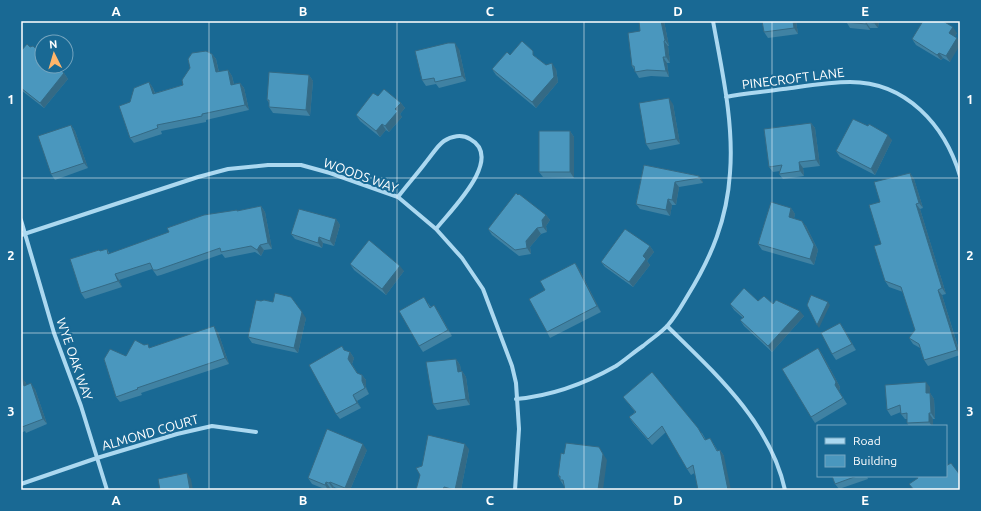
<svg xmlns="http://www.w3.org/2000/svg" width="981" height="511" viewBox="0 0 981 511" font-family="Ubuntu,sans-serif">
<rect width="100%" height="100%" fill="#196994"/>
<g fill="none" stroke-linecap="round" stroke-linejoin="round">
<path stroke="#abd8f0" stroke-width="4" d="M726,97C745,93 764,92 783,89C806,86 828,82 850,82C906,82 945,125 960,176
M398,197C407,185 417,174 426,162C432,155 437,146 444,141C451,136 462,134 470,139C505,158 451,210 436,229
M21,220L54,333L81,406L107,490
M21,235L198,177L228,169L268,165H301L330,173L398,197L436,229L462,258L483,289L512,366L516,383L519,429L515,490
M667,326C715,373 770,422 785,490
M516,399C551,396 586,383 616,366C625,360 634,352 643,346C651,339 661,333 668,325C676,316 682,305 688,295C712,256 727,219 730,173C734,123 722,71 713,21
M21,484L97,458L177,434L212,426L256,432"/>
</g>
<path fill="#4082a3" d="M639,21H664L669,46H668L670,63H667L669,77L651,76L639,78L632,66L640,31Z
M762,21H796L798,34L768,38L764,32Z
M841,21H879L878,28H870V30L850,28L847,23L842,22Z
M957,33L955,36L950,62L943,58L941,60L916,45L912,39Z
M459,49L466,81L439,88L436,84L426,86L422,80Z
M21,51L64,73L68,79L44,108L21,90Z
M212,54L216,59L219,72L228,70L232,76L234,84L240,83L244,88L249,110L206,120V122L161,131L162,134L134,143L130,138V102L149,82L153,88L155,93L183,85Z
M510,55L537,57V58L546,65L556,69L558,82L536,108L496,75L492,69Z
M309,75L313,81L310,116L273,113L269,107V103L267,100Z
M378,96L401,103L405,108L400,114L402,117L389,132L386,130L380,137L360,121L356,115Z
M673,104L680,144L650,150L646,144Z
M811,123L815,128L820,166L803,168L804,176L783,179L779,174L780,171L773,172L769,167Z
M71,125L75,131L88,168L55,180L51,174Z
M570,131L574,137V178L543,177L539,172Z
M892,140L875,175L840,157L836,151Z
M644,165L699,176L703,182V183L679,187L676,205H672L670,216L640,209L636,204Z
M910,173L914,179L923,208L920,209L946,294L942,295L960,353V355L928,366L924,360L920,348L913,344L909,338L915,330L903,292L889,287L885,281L880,202Z
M261,206L265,212L272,249L264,250L261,256L255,252L225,258L222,254L161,275L157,276L152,269L119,280L122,287L85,299L81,293L100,251L107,249L110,254L169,232L237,210L238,211Z
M791,208L795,214L794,218L806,226L818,250L814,265L762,250L758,244Z
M546,215L550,220L546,226L547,232L541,234L530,247L531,254L519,256L492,235L488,229Z
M336,219L340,225L334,246L323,243L322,248L295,239L291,234Z
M650,246L654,252L647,261L650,265L633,287L605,267L601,262Z
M575,263L579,269L601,312L550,338L547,332L545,290Z
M350,264L404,271L386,295L354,270Z
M758,301L773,304L804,316L772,352L744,326L740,320L743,318L734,310L730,304Z
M428,303L431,307L438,311L452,336L423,352L419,346Z
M306,318L298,353L252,343L248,337Z
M840,323L844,329L856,350L836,360L832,354Z
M218,332L229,364L141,393L142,395L120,402L116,397L126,356L144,345L151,348Z
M818,348L822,354L840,387L839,391L847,404L815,423L811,417Z
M345,351L350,352L354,358L352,364L358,374L362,375L366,380V387L369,394L357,401L361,408L340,419L336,414Z
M456,359L460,365L461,371H462L466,377L470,405L437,410L433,404Z
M21,378L26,383V385L35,389L47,424L26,433L25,431L21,433Z
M930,387V393L934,399L935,419H933V426H909L907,423V419H905L901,414V412L891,416L887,410Z
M623,397L702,433L706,440L710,438L718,451L720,450L724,456L691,475L687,469L666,432L652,445L633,423L629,417L635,412Z
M469,449L461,490H416Z
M367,450L350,490H340L334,487L333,489L330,488L329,490H327L312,484L308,478Z
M607,460L564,486L560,480V479L558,476Z
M831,476H867L868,479L839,489L835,484L833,477Z"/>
<path fill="#346a85" d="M661,21H664L669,46L665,40Z
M793,21H796L798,34L794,28Z
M874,21H879L878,28L874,23Z
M866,22L870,28V30L866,24Z
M953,27L957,33L953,39L949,33Z
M957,38L960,42V45L950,62L946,56Z
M664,41L668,46L670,63L666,57Z
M455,43L459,49L466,81L462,76Z
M939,53L943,58L941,60L937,55Z
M212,54L216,59L220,78L216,72Z
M663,57L667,63L669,77L666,71Z
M552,63L556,69L558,82L536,108L532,102Z
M228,70L232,76L235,90L231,85Z
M64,73L68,79L44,108L40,103Z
M309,75L313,81L310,116L306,110Z
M149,82L153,88L157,100L153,94Z
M240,83L244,88L249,110L245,105Z
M669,98L673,104L680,144L676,139Z
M401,103L405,108L400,114L402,117L389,132L385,126L395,109Z
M811,123L815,128L820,166L816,160Z
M382,124L386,130L380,137L376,131Z
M71,125L75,131L88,168L84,163Z
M570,131L574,137V178L570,172Z
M888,135L892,140L875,175L871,169Z
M799,162L803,168L804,176L800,171Z
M910,173L914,179L923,208L919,203Z
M699,176L703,182V183L699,178Z
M675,182L679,187L676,205L672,200Z
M668,199L672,205L670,216L666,210Z
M916,204L920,209L946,294L942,288Z
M261,206L265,212L272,249L268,243Z
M791,208L795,214L793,223L789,217Z
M546,215L550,220L546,226L547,232L543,227L542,220Z
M336,219L340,225L334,246L330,241Z
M802,221L806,226L818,250L814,265L810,259Z
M537,228L541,234L530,247L531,254L527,248L526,241Z
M319,237L323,243L322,248L318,243Z
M260,245L264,250L261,256L257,250Z
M650,246L654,252L647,261L650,265L633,287L629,282L643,256Z
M575,263L579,269L601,312L597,306Z
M400,266L404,271L386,295L382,289Z
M115,274L119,280L122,287L118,281Z
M938,290L942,295L960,354L957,350Z
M828,302L830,305L819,328L817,325Z
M434,305L438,311L452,336L448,330Z
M800,311L804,316L772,352L768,346Z
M302,312L306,318L298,353L294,348Z
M840,323L844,329L856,350L852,344Z
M214,326L218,332L229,364L225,358Z
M818,348L822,354L840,387L839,391L847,404L835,385Z
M350,352L354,358L352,364L361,379L357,373L348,359Z
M456,359L460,365L462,377L458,372Z
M462,371L466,377L470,405L466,399Z
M362,375L366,380V387L369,394L362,381Z
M22,378L26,383L28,391L24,386Z
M926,382L930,387V393L934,399L935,419L931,413L926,393Z
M31,383L35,389L47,424L43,419Z
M353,395L357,401L361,408L357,403Z
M929,413L933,419V426H932L929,422Z
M363,444L367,450L350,490H346L345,488Z
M465,444L469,449L461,490H455Z
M599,447L607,460L603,490H598Z
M720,450L724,456L731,490H728Z
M187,473L191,479L193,490H190Z
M326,482L330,488L329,490H328L325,485Z
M330,482L334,487L333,489L329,483Z"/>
<path fill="#4a97be" stroke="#346a85" d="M639,21H661L665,40L664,41L666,57H663L666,71L647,70L635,72L634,66H632L628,33L640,31Z
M762,21H793L794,28L764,32Z
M846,21H874V23L866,22V24L846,22Z
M923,21H943L953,27L949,33L957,38L946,56L939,53L937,55L912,39Z
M522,41L533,51V55L546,65L552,63L554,77L532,102L492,69L507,52L510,55Z
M448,43H455L462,76L435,82L434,78L422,80L415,51Z
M27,44L30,47L33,46L42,54V66H56L64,73L40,103L21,88V51Z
M206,51L212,54L216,72L228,70L231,85L240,83L245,105L202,114V116L157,125L158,128L130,138L119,106L130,102L134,88L149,82L153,94L183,85L182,80L190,68L188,59L192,53Z
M269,72L309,75L306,110L269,107V100H267Z
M384,89L401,103L395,109L398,111L385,126L382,124L376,131L356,115L373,93L378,96Z
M669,98L676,139L646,144L639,103Z
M853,119L868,126L869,124L888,135L871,169L836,151Z
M811,123L816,160L799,162L800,171L779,174L782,165L769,167L764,129Z
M71,125L84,163L51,174L38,136Z
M539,131H570V172H539Z
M644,165L699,176V178L675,182L672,200L668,199L666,210L636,204Z
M910,173L919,203L916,204L942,288L938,290L957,350L924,360L919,344L909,338L915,330L901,287L885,281L874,246L881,244L869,205L880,202L874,182Z
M516,193L518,195L519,194L546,215L542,220L543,227L537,228L526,241L527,248L515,250L488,229Z
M771,202L791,208L789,217L802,221L814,245L810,259L758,244Z
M261,206L268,243L260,245L257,250L251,246L221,252L220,248L157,270H153L150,263L115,274L118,281L81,293L70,259L99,250L100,251L107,249L108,254L169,232L167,228L204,215L237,210V211Z
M299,209L336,219L330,241L319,237L318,243L291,234Z
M625,229L650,246L643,256L646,259L629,282L601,262Z
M369,240L400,266L382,289L350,264Z
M575,263L597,306L547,332L529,299L545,290L540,281Z
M744,288L758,301L764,296L773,304L776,300L800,311L768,346L740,320L744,317L730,304Z
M275,293L291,297L302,312L294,348L248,337L256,300L261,301L264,300L273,302Z
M811,295L828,302L817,325L807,305Z
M424,297L430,308L434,305L448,330L419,346L399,311Z
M840,323L852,344L832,354L821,333Z
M214,326L225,358L137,388L138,389L116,397L104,359L110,349L126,356L135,340L144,345L148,344L149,348Z
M342,346L344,350L350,352L348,359L357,373L362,375V381L365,388L353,395L357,403L336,414L309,365Z
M818,348L836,382L835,385L843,398L811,417L782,369Z
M456,359L458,372L462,371L466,399L433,404L426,362Z
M652,372L698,428L705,440L710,438L717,451L720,450L728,490H698L693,465L687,469L662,426L648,439L629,417L636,412L623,397Z
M21,378H22L24,386L31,383L43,419L22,427L21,426Z
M926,382V393H930L931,413H929V422L907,423V413L901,414L900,405L887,410L885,385Z
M327,429L363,444L345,488L330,482L329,483L326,482L325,485L308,478Z
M428,435L465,444L455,490L444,487L443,490H416L420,475L416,468L422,466Z
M566,443L599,447L603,454L598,490H565L563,480H560V476H558L561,453L564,454Z
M951,463L960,475V490H914L909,484L918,478L917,476H946V465V466Z
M187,473L190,490H160L158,479Z
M832,476H857L835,484Z"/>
<path fill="none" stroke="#fff" stroke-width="1" stroke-opacity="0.55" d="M209,21V490M397,21V490M584,21V490M772,21V490M21,178H960M21,333H960"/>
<g text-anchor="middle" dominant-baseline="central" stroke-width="4" stroke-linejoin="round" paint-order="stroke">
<g font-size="13" fill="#fff" stroke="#196994">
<text transform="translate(793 78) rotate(-7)">PINECROFT LANE</text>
<text transform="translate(361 175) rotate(20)">WOODS WAY</text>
<text transform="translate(75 359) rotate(71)">WYE OAK WAY</text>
<text transform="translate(150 432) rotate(-16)">ALMOND COURT</text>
</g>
</g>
<rect width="981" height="511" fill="none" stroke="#196994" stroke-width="44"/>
<rect x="817" y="425" width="130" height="52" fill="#196994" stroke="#75a5bf"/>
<rect x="825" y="438" width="20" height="6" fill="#abd8f0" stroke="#75a5bf"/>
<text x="853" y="445" font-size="12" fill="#ffffff">Road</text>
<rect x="825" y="455" width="20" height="12" fill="#4a97be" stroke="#75a5bf"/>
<text x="853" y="465" font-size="12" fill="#ffffff">Building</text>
<g transform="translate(54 54) rotate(355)"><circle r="19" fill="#196994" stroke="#75a5bf"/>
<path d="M0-3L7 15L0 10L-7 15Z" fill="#ffb56a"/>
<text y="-6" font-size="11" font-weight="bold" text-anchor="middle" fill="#ffffff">N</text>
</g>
<rect x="22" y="22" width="937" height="467" fill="none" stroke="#fff" stroke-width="1.5"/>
<g font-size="13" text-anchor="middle" font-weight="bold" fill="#fff">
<text x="116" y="16">A</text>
<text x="303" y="16">B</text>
<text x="490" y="16">C</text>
<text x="678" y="16">D</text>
<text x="865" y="16">E</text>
<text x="11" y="104">1</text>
<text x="970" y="104">1</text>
<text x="11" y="260">2</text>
<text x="970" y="260">2</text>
<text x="11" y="416">3</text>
<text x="970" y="416">3</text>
<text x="116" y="505">A</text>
<text x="303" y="505">B</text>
<text x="490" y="505">C</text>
<text x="678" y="505">D</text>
<text x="865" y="505">E</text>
</g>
</svg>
